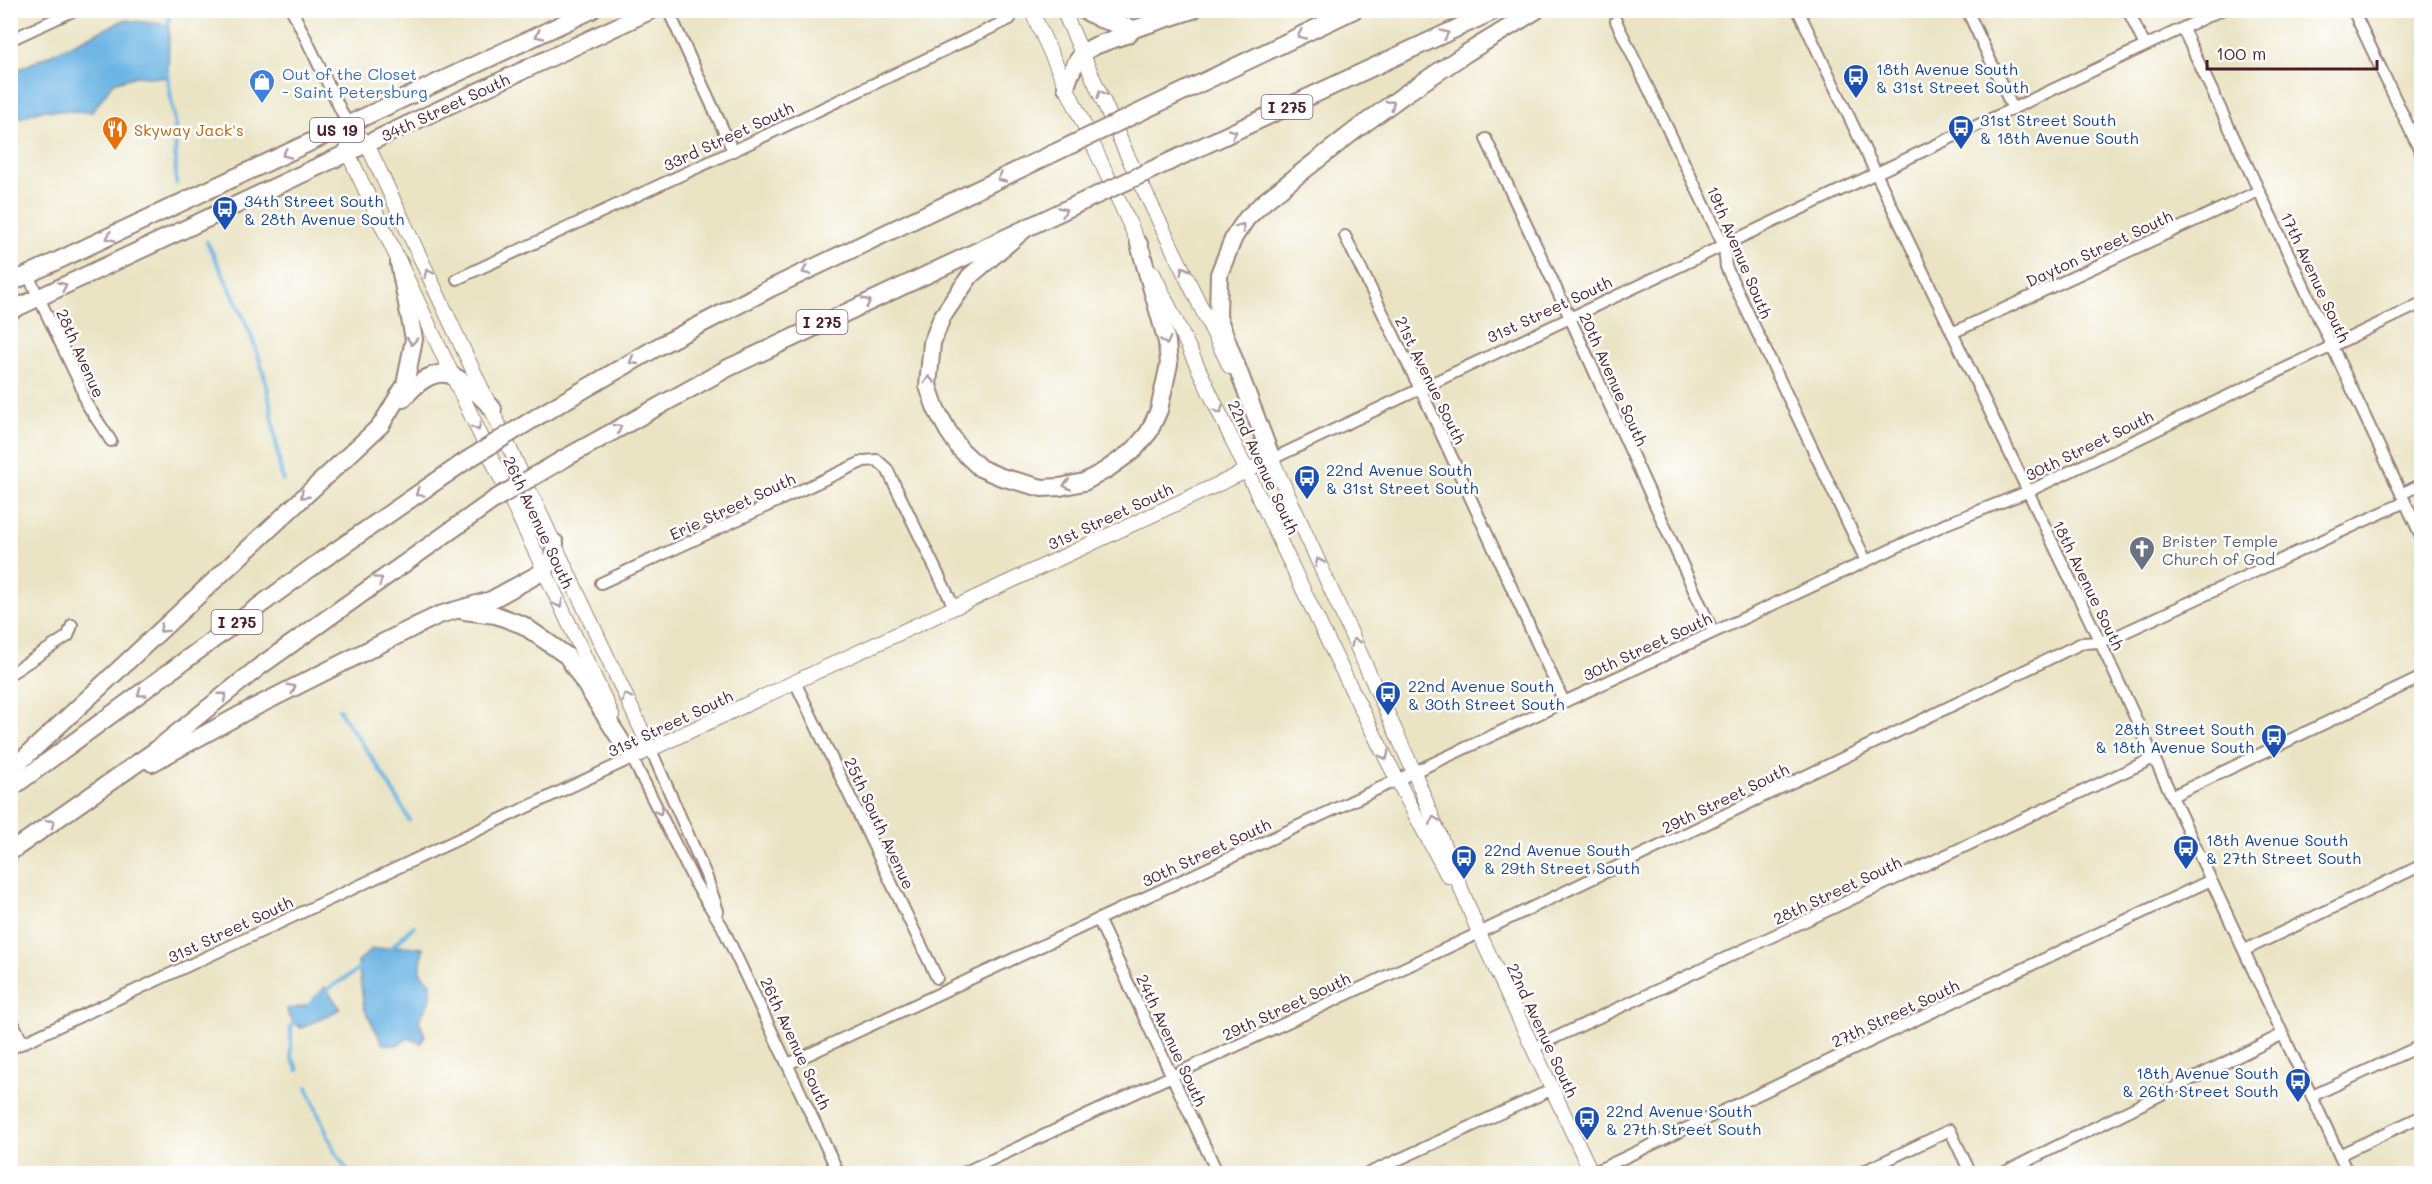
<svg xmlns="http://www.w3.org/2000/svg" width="2432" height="1184" viewBox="0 0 2432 1184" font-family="Mali,sans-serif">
<rect width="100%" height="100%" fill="#fff"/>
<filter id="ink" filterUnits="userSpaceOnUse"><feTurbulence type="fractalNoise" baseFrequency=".0167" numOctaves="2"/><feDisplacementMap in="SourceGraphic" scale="12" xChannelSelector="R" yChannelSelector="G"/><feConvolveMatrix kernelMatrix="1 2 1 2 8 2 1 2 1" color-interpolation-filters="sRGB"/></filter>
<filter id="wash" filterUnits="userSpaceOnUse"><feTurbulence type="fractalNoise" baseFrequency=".008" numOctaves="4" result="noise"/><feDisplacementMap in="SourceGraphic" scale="24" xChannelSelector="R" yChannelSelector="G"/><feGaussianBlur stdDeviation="1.35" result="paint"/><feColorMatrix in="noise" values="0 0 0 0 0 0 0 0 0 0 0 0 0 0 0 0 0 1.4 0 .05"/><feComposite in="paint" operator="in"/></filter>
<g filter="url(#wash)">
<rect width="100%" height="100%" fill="#eae4c4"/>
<path fill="#6bb4e3" stroke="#5a6a87" stroke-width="1.5" d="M124,20L169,25L168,78L136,76L113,83L92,112L41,110L11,121V73Z
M404,946L423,948L420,972L431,983V998L419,1020L425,1036L421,1043L408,1038L397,1045L383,1044L364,1008L358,962L371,950Z
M325,987L340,1008L336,1011L301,1028L289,1017L287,1009C310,1007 311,1004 325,987Z"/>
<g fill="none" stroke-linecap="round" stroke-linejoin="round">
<path stroke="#6bb4e3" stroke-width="4" d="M166,30L171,10
M167,73L175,124L176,183
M207,242C230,289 256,336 267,388C274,418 275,449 283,480
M339,709C344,721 352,729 360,740C377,765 395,792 409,820
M388,951L414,926
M307,1008L316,997L361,968
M296,1020L291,1026V1056L298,1070
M307,1087L333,1148L349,1174"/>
</g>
</g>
<g filter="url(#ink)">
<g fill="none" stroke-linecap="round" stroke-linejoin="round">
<defs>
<path id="minor" d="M292,10L348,125
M668,10L733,151
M1798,10L2100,642L2348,1174
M1967,10L2013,109
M2128,10L2145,46
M2353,10L2422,155
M1616,21L1724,246L1726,267L1866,561
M2183,29L2422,538
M10,40L75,10
M1486,139L1570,318L1713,632
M1345,236L1427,403L1564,702
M28,275L80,384L86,403L111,441
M457,279L733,151L1010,19
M1952,333L2259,191
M1272,459L2221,10
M2401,494L2422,484
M601,583L864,461L877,460L887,469L954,607
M10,674L68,636L72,625
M795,682L937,978
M651,750L706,875L718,911
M2172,796L2422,677
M1098,919L1218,1174
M2245,950L2422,865
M10,1017L23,1043
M1533,1048L2154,758
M10,1049L632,758L695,883L722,926L839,1174
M788,1064L1948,523L2027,492L2422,303
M2312,1096L2422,1045
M2339,1155L2422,1116
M1592,1173L2211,880
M961,1174L1479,933L2082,643L2100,642L2119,635L2405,502
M1367,1174L1553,1089
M1858,1174L1950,1130L1971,1174
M2001,1174L2283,1034"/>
<path id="major" d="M1031,10L1143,253
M1063,10L1128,157L1230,367
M348,125V153L612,715
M348,125L367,144L651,750
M1153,273C1250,475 1341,679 1448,876
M1269,453L1414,772L1479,933L1592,1174
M628,749L632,758L1272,459"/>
<path id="highway" d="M1083,10L1100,19L1134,29
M1066,87C1079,45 1090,48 1128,34L1134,29L1193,10
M1157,104L1354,10
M1145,173L1496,10
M1025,229L970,276L942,317L932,343L928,386L936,409L948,431L960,449L980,468L1001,477L1042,488L1060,487L1084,482L1106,470L1134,450L1149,432L1159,410L1169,364L1167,342L1139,244
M10,283L592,10
M10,311L652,10
M403,399C441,355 459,375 493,409
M540,415L661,345L771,288L1054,153
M567,457L728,368L1084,201
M1272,459L1218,317L1219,274L1234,237L1247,218L1265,201L1353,132L1405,94L1465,54L1537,10
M464,611L496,615L523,625L567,656L632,758
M152,763L247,711L416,626L439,615L491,600L544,571L553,556L555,543
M10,771L381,425L405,385L414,339L399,263
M10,789L315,565L467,460
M10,852L156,750L259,667L495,499"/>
</defs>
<use href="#minor" stroke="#9a8278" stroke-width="14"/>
<use href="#major" stroke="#9a8278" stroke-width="16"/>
<use href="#highway" stroke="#9a8278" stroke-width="20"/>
<use href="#minor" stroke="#fff" stroke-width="10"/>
<use href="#major" stroke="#fff" stroke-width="14"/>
<use href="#highway" stroke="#fff" stroke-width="16"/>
<defs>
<path id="highway-bridge" d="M1054,153L1157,104
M1084,201L1145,173
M467,460L540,415
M495,499L567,457"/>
</defs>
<use href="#highway-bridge" stroke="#9a8278" stroke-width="20" stroke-linecap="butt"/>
<use href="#highway-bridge" stroke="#fff" stroke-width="16"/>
</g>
<defs><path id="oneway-chevron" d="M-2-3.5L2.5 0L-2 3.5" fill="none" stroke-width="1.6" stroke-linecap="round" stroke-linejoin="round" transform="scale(1.5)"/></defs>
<g stroke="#ae9aa0">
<use href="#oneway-chevron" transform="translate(1445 34) rotate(-25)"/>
<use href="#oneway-chevron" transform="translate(539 35) rotate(155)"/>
<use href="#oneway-chevron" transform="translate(1301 35) rotate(155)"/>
<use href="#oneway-chevron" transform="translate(1101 94) rotate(-113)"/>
<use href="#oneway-chevron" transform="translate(1391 104) rotate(-37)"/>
<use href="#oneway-chevron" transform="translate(1233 133) rotate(-25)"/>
<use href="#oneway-chevron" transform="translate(286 154) rotate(155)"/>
<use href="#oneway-chevron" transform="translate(1001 178) rotate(155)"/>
<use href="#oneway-chevron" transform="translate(1063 211) rotate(-25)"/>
<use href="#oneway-chevron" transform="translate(1241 227) rotate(-55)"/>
<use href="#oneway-chevron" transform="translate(110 237) rotate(155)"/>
<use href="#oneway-chevron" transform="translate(1184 270) rotate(-116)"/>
<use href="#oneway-chevron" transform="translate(806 271) rotate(155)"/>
<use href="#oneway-chevron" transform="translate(428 273) rotate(-115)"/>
<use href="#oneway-chevron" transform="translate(63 286) rotate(-25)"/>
<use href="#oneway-chevron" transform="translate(867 302) rotate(-25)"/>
<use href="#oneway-chevron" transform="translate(412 341) rotate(94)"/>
<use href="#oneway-chevron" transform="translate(1166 341) rotate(78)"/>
<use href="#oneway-chevron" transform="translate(633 361) rotate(150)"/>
<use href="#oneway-chevron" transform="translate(929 380) rotate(-94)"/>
<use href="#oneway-chevron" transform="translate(1219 410) rotate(64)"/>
<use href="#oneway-chevron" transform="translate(477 427) rotate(65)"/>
<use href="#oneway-chevron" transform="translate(618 428) rotate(-30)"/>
<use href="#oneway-chevron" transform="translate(1067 485) rotate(169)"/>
<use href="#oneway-chevron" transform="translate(419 493) rotate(145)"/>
<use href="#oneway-chevron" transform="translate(304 495) rotate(137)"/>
<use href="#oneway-chevron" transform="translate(1319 562) rotate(-114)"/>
<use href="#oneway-chevron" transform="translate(379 580) rotate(-35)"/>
<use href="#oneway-chevron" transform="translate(559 604) rotate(65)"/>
<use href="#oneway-chevron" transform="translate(163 629) rotate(138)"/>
<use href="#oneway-chevron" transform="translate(1355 642) rotate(-115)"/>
<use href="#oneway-chevron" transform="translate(292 688) rotate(-27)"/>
<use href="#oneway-chevron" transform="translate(141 693) rotate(144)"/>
<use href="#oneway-chevron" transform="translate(223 696) rotate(-39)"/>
<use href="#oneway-chevron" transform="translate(626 697) rotate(-115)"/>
<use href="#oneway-chevron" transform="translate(1385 756) rotate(64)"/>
<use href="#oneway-chevron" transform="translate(659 811) rotate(63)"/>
<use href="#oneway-chevron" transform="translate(1434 820) rotate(-112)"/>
<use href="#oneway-chevron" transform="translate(51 823) rotate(-36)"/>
</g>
</g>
<defs>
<symbol id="bus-pin" viewBox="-11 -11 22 30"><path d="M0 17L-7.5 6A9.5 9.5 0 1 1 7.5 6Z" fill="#1a4fb4" stroke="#fff"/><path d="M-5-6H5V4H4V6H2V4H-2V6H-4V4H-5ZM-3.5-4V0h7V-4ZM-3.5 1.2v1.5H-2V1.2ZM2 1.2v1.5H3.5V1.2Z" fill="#fff"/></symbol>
<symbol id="shop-pin" viewBox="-11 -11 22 30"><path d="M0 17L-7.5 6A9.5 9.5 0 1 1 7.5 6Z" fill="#3f7fe0" stroke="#fff"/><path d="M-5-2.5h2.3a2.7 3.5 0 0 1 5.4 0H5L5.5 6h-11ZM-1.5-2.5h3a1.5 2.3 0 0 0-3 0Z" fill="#fff"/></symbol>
<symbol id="restaurant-pin" viewBox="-11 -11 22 30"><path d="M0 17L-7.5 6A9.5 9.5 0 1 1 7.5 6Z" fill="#e8710a" stroke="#fff"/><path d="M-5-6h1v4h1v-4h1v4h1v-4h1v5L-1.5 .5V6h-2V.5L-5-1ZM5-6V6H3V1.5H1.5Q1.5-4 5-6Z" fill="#fff"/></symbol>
<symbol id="church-pin" viewBox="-11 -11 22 30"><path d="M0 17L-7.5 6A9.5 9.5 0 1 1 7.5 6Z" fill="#6b7280" stroke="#fff"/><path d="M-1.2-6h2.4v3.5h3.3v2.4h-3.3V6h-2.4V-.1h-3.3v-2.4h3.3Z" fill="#fff"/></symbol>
</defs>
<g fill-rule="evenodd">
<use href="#bus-pin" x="1841" y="62" width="30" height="40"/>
<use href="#shop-pin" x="247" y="67" width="30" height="40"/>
<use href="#bus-pin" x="1946" y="113" width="30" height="40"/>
<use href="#restaurant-pin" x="100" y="114" width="30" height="40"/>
<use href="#bus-pin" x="210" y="194" width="30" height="40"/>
<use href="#bus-pin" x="1292" y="463" width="30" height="40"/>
<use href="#church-pin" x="2127" y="534" width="30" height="40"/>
<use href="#bus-pin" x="1373" y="679" width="30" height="40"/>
<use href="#bus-pin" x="2259" y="722" width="30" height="40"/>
<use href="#bus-pin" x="2171" y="833" width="30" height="40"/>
<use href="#bus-pin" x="1449" y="843" width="30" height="40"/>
<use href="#bus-pin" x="2283" y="1066" width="30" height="40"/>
<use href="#bus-pin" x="1572" y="1104" width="30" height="40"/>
</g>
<g text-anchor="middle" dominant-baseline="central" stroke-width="5" stroke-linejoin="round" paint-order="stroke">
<g fill="#fff" stroke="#80626b" stroke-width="1.5">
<rect x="1261.5" y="95" width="51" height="24" rx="4.5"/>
<rect x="310" y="118" width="54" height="24" rx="4.5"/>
<rect x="796.5" y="310" width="51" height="24" rx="4.5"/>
<rect x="211.5" y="610" width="51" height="24" rx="4.5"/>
</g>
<g font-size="15" font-weight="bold" fill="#4a1f2b">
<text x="1287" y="107">I 275</text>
<text x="337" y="130">US 19</text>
<text x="822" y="322">I 275</text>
<text x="237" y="622">I 275</text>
</g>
<g font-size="16" fill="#164399" stroke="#fff" text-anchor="start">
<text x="1876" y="68">18th Avenue South<tspan x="1876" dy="18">&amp; 31st Street South</tspan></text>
<text x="1980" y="119">31st Street South<tspan x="1980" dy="18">&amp; 18th Avenue South</tspan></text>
<text x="244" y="200">34th Street South<tspan x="244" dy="18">&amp; 28th Avenue South</tspan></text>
<text x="1326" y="469">22nd Avenue South<tspan x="1326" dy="18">&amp; 31st Street South</tspan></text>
<text x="1408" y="685">22nd Avenue South<tspan x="1408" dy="18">&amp; 30th Street South</tspan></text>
<text x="2254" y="728" text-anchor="end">28th Street South<tspan x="2254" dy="18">&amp; 18th Avenue South</tspan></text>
<text x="2206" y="839">18th Avenue South<tspan x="2206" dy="18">&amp; 27th Street South</tspan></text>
<text x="1484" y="849">22nd Avenue South<tspan x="1484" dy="18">&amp; 29th Street South</tspan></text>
<text x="2278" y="1072" text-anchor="end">18th Avenue South<tspan x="2278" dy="18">&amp; 26th Street South</tspan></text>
<text x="1606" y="1110">22nd Avenue South<tspan x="1606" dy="18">&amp; 27th Street South</tspan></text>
</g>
<g font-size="16" fill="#366cbe" stroke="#fff" text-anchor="start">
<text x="282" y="73">Out of the Closet<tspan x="282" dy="18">- Saint Petersburg</tspan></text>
</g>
<g font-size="16" fill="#4a1f2b" stroke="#fff">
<text transform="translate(445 107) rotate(-25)">34th Street South</text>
<text transform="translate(728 136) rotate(-25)">33rd Street South</text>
<text transform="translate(2099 248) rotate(-25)">Dayton Street South</text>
<text transform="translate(1740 252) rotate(67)">19th Avenue South</text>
<text transform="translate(2316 277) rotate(65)">17th Avenue South</text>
<text transform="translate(1549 309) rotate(-25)">31st Street South</text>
<text transform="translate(81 353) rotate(66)">28th Avenue</text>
<text transform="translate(1614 379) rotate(66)">20th Avenue South</text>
<text transform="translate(1431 380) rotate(64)">21st Avenue South</text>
<text transform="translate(2089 445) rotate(-26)">30th Street South</text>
<text transform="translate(1264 467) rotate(65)">22nd Avenue South</text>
<text transform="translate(732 506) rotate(-25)">Erie Street South</text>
<text transform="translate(1110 516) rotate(-25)">31st Street South</text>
<text transform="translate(539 522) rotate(65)">26th Avenue South</text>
<text transform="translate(2089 585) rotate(64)">18th Avenue South</text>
<text transform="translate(1647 646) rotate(-25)">30th Street South</text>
<text transform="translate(670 723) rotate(-25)">31st Street South</text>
<text transform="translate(1725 798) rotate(-26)">29th Street South</text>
<text transform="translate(880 823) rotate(65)">25th South Avenue</text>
<text transform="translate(1206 852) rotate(-25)">30th Street South</text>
<text transform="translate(1837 890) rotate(-25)">28th Street South</text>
<text transform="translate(230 929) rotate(-25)">31st Street South</text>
<text transform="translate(1286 1006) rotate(-25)">29th Street South</text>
<text transform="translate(1895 1013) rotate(-25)">27th Street South</text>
<text transform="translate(1543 1030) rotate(65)">22nd Avenue South</text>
<text transform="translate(1172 1040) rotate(65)">24th Avenue South</text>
<text transform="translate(796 1043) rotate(65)">26th Avenue South</text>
</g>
<g font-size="16" fill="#c56008" stroke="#fff" text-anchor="start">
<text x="134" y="129">Skyway Jack's</text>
</g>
<g font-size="16" fill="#5b616d" stroke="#fff" text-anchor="start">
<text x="2162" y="540">Brister Temple<tspan x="2162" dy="18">Church of God</tspan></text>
</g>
</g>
<rect width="2432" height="1184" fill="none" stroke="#fff" stroke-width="36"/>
<path d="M2207 60v9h170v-9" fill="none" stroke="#4a1f2b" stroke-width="3"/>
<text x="2216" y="60" font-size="18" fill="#4a1f2b" stroke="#ffffff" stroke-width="4.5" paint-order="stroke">100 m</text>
</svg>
